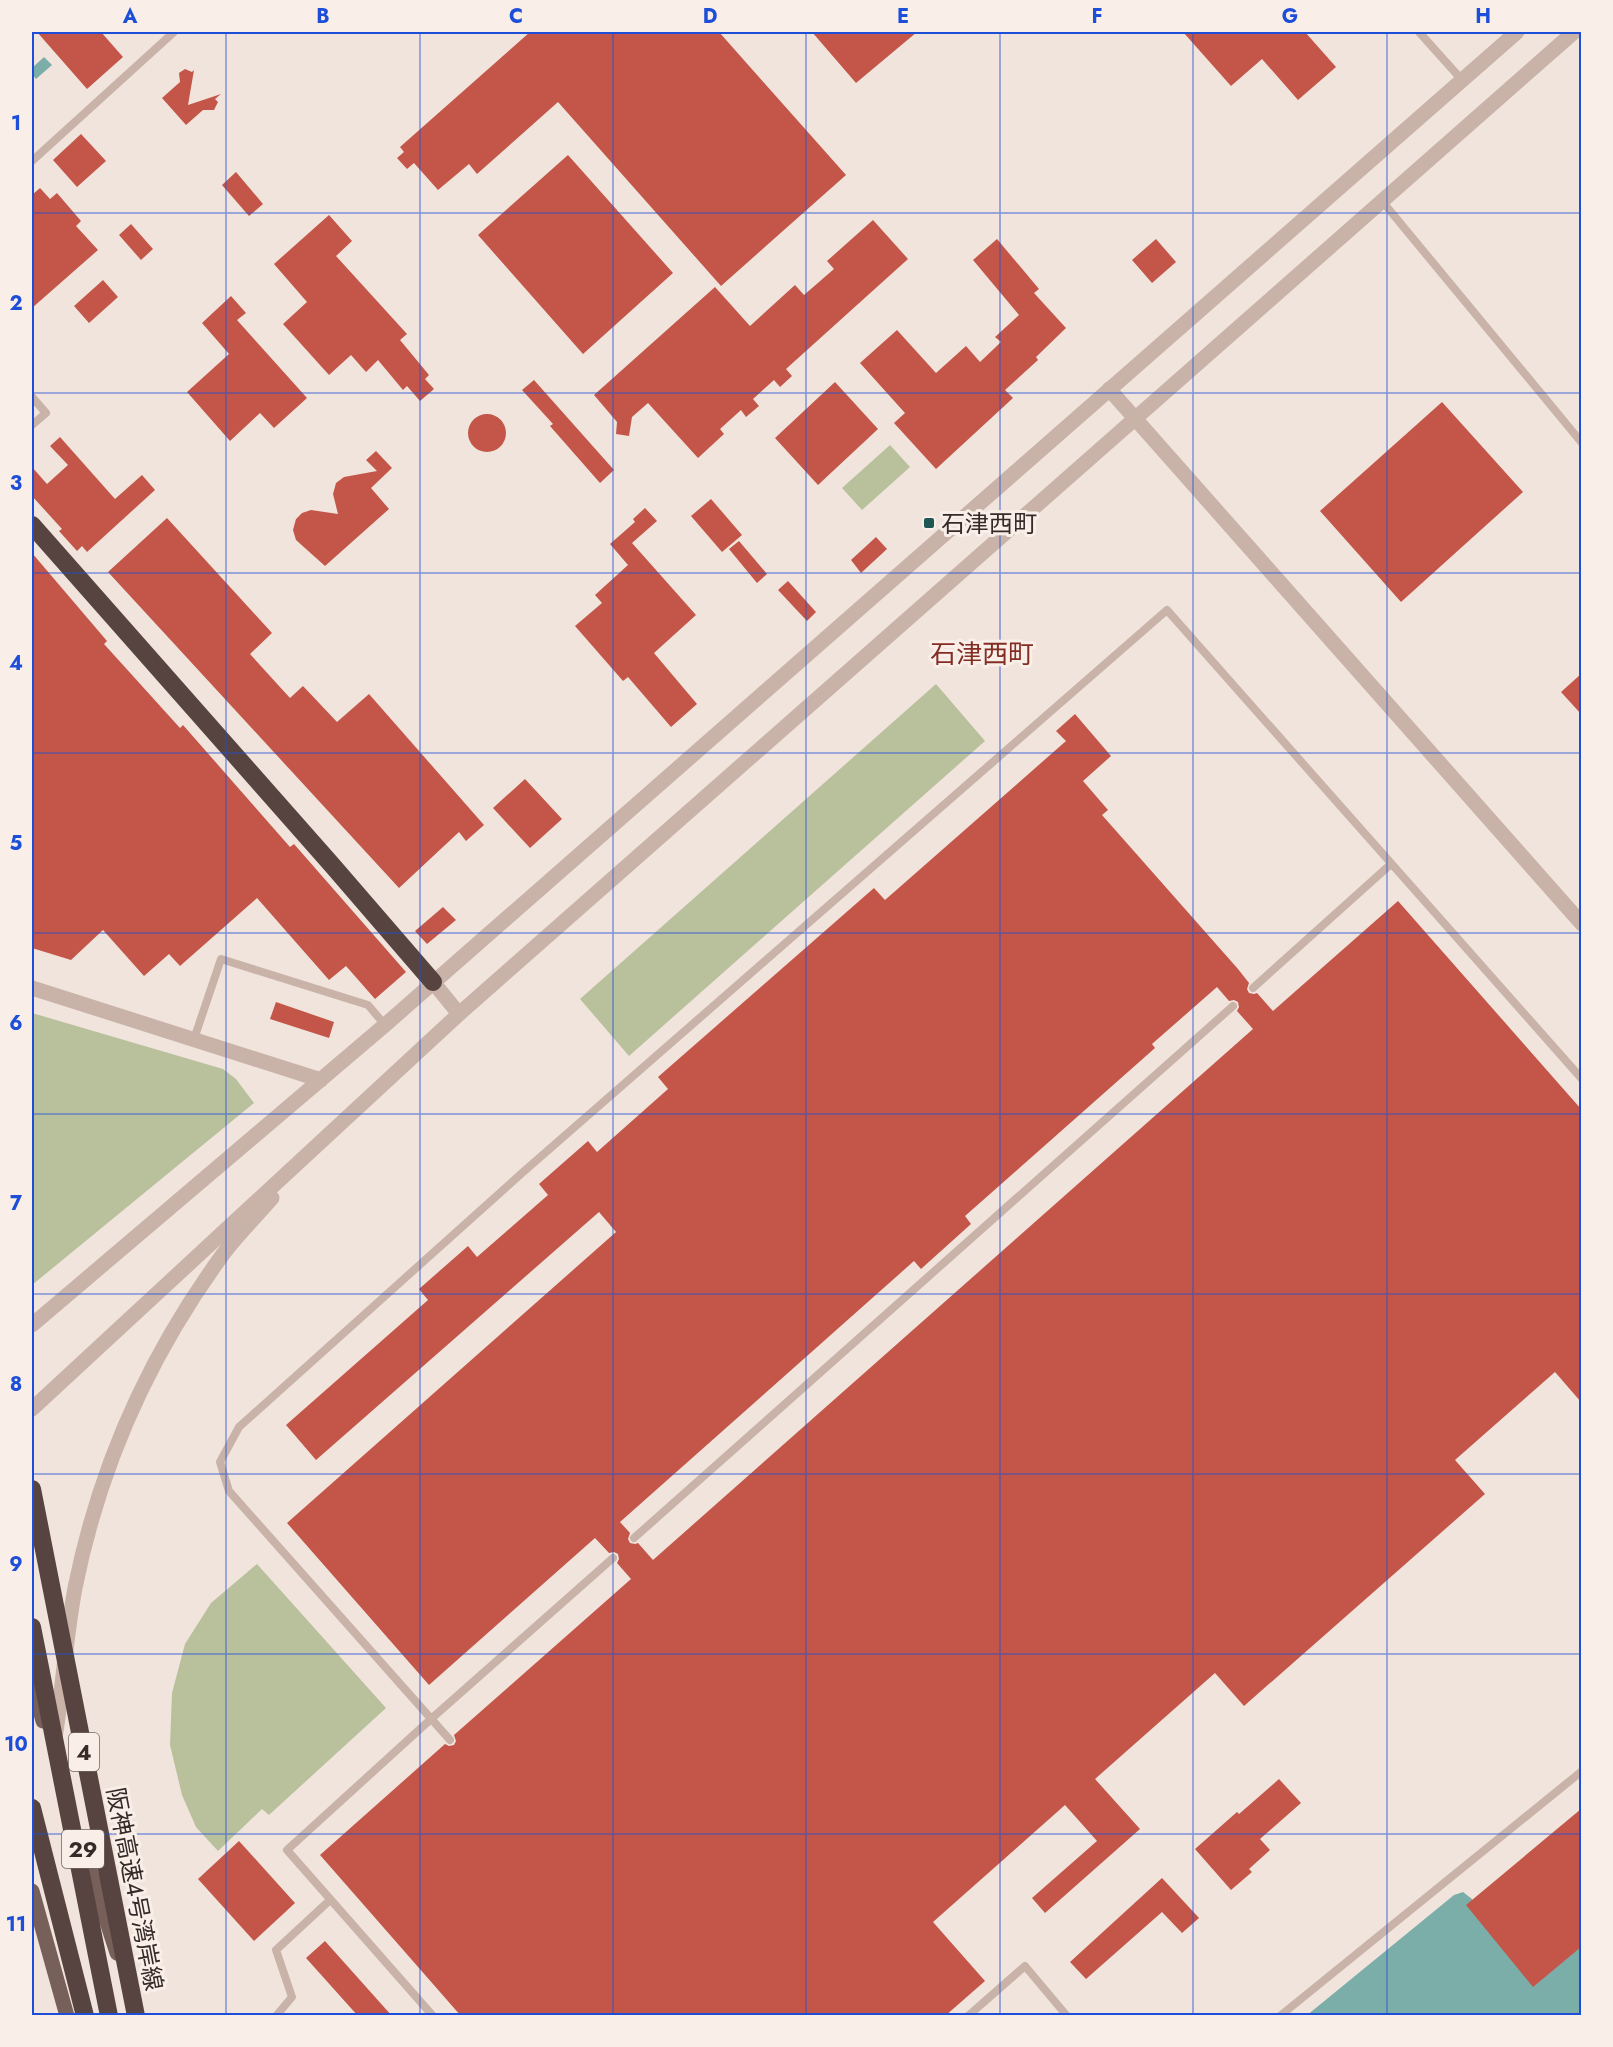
<svg xmlns="http://www.w3.org/2000/svg" width="1613" height="2047" viewBox="0 0 1613 2047" font-family="Jost,'Noto Sans JP',sans-serif">
<rect width="100%" height="100%" fill="#f1e4dc"/>
<path fill="#b9c09c" d="M890,445L910,467L862,510L842,488Z
M936,684L985,741L629,1056L580,999Z
M32,1013L223,1069L236,1079L254,1103L32,1285Z
M257,1564L386,1708L269,1815L262,1809L218,1851L196,1827L182,1795L170,1745L172,1693L185,1644L211,1603Z"/>
<path fill="#7caea9" d="M44,57L52,65L36,79L32,74V68Z
M1581,1867V2015L1306,2016L1454,1895L1463,1892L1472,1899L1502,1934Z"/>
<path fill="#c35649" fill-rule="evenodd" d="M37,32H101L123,57L87,89Z
M530,32H719L846,175L721,286L558,102L477,174L469,164L438,190L414,163L407,169L397,158L404,152L400,147Z
M812,32H917L856,83Z
M1183,32H1305L1336,67L1298,100L1262,59L1231,86Z
M185,69L192,72L194,70L188,105L221,94L215,99L218,102L214,110H203L186,125L162,98L180,82L179,73Z
M81,134L106,161L77,187L53,160Z
M568,155L673,273L583,354L478,235Z
M236,172L263,204L249,216L222,185Z
M40,188L50,199L57,193L81,221L76,226L98,250L32,308V195Z
M329,215L352,241L336,256L407,334L400,340L429,375L425,379L434,389L420,401L407,386L403,390L378,360L366,372L351,355L329,375L283,324L307,302L274,264Z
M873,220L908,259L786,369L792,376L780,387L774,380L753,399L759,406L746,417L741,410L720,429L724,434L698,458L648,403L632,417L629,436L616,434L617,422L594,395L715,287L750,326L795,285L804,295L834,269L827,261Z
M131,224L153,249L141,260L119,235Z
M997,239L1039,289L1034,293L1066,328L1036,357L1038,360L1005,390L1013,398L936,469L894,423L905,413L860,363L897,330L936,373L966,346L980,362L1001,342L995,337L1019,315L973,260Z
M1156,239L1176,262L1152,283L1132,260Z
M103,280L118,297L89,323L74,306Z
M231,296L246,313L237,320L307,398L274,428L260,413L230,441L187,392L229,354L202,323Z
M534,380L614,470L600,483L550,426L553,424L522,390Z
M835,382L878,429L818,485L775,438Z
M1442,402L1523,492L1401,602L1320,511Z
M468 433a19 19 0 1 1 38 0a19 19 0 1 1-38 0Z
M60,437L115,499L142,475L155,490L87,552L82,546L77,551L59,531L62,529L32,496V467L47,484L68,465L50,446Z
M376,451L392,468L371,488L389,509L325,566L296,540L293,530L296,519L302,513L311,510L338,514L333,494L336,483L344,477L377,471L366,460Z
M711,499L742,535L722,552L691,516Z
M645,508L657,521L632,543L696,615L654,653L697,704L671,727L628,677L623,681L575,626L602,603L595,595L628,565L610,544L635,522L633,519Z
M167,518L272,633L250,654L290,698L303,686L337,722L369,694L484,825L466,841L459,832L399,888L108,572Z
M876,537L887,549L861,573L851,560Z
M739,541L767,574L757,583L729,549Z
M32,553L107,641L104,644L180,728L183,725L290,847L294,844L406,972L375,999L346,966L329,980L257,898L180,966L169,954L144,976L103,930L71,960L32,948Z
M788,581L816,612L807,621L778,590Z
M1581,674V714L1561,692Z
M1075,714L1111,756L1083,781L1108,810L1102,815L1238,969L1249,983L1247,989L1249,993L1254,994L1257,993L1273,1011L1398,901L1581,1109V1402L1555,1372L1455,1460L1485,1494L1244,1706L1215,1673L1095,1779L1140,1829L1045,1913L1032,1898L1097,1841L1065,1805L933,1922L985,1981L945,2016H461L320,1855L445,1744L449,1746L454,1745L456,1741L454,1735L631,1579L617,1563L619,1559L618,1554L614,1552L609,1553L595,1538L429,1685L287,1523L616,1232L599,1212L316,1460L286,1425L428,1300L419,1289L468,1246L477,1257L548,1195L539,1184L588,1141L597,1152L668,1089L658,1077L874,888L885,900L1066,741L1056,731ZM1217,987L1229,1001L1234,1000L1238,1002L1239,1007L1237,1011L1253,1029L653,1560L638,1543L635,1544L630,1543L628,1539L630,1533L620,1522L914,1261L921,1269L971,1224L965,1216L1155,1048L1152,1044Z
M525,779L562,819L530,848L493,808Z
M443,907L456,920L427,944L415,931Z
M276,1002L334,1022L329,1038L270,1019Z
M1279,1779L1301,1803L1260,1839L1270,1850L1249,1869L1252,1872L1231,1890L1195,1849L1237,1812L1239,1814Z
M1581,1809V1947L1533,1987L1466,1905Z
M239,1841L295,1903L254,1941L198,1879Z
M1162,1878L1199,1918L1182,1933L1162,1912L1086,1979L1070,1962Z
M325,1941L392,2016H358L306,1958Z"/>
<g fill="none" stroke-linecap="round" stroke-linejoin="round">
<path stroke="#c9b3a8" stroke-width="8" d="M1419,32L1462,80
M32,161L174,32
M1382,201L1582,443
M32,397L46,413L32,425
M1253,988L1391,864
M194,1039L221,959L368,1005L385,1025
M634,1538L1233,1006
M450,1740L229,1491L220,1462L239,1427L522,1173L1167,610L1582,1079
M276,2016L292,1997L276,1950L330,1900
M433,2016L287,1850L431,1719L613,1558
M968,2016L1025,1966L1067,2016
M1280,2016L1582,1771"/>
<path stroke="#c9b3a8" stroke-width="15" d="M1109,389L1582,924
M433,982L459,1014
M32,988L321,1080
M32,1325L385,1025L1517,32
M32,1409L459,1014L1574,32
M56,1732C63,1684 66,1636 75,1588C99,1468 149,1356 221,1257C236,1236 255,1218 272,1198"/>
<path stroke="#78605a" stroke-width="15" d="M32,1681L43,1721
M82,1845L117,1953
M32,1891L67,2016"/>
<path stroke="#574440" stroke-width="18" d="M32,525L332,865L433,982
M32,1808L85,2016"/>
<path stroke="#574440" stroke-width="18" d="M32,1489L136,2016
M32,1627L109,2016"/>
</g>
<path fill="none" stroke="#1d4ed8" stroke-width="1.5" stroke-opacity="0.55" d="M226,32V2016M420,32V2016M613,32V2016M806,32V2016M1000,32V2016M1193,32V2016M1387,32V2016M32,213H1582M32,393H1582M32,573H1582M32,753H1582M32,933H1582M32,1114H1582M32,1294H1582M32,1474H1582M32,1654H1582M32,1834H1582"/>
<rect fill="#1f5753" stroke="#f9efe8" stroke-width="2" x="923" y="517" width="12" height="12" rx="3"/>
<g text-anchor="middle" dominant-baseline="central" stroke-width="6" stroke-linejoin="round" paint-order="stroke">
<g fill="#f9efe8" stroke="#706662" stroke-width="1.5">
<rect x="69" y="1733" width="30" height="38" rx="4.5"/>
<rect x="62" y="1830" width="42" height="38" rx="4.5"/>
</g>
<g font-size="22" font-weight="bold" fill="#362b28">
<text x="84" y="1752">4</text>
<text x="83" y="1849">29</text>
</g>
<g font-size="24" fill="#362b28" stroke="#f9efe8" text-anchor="start">
<text x="941" y="523">石津西町</text>
</g>
<g font-size="24" fill="#362b28" stroke="#f9efe8">
<text transform="translate(135 1889) rotate(79)">阪神高速4号湾岸線</text>
</g>
<g font-size="26" fill="#832d23" stroke="#f9efe8">
<text x="982" y="654">石津西町</text>
</g>
</g>
<rect width="1613" height="2047" fill="none" stroke="#f9efe8" stroke-width="66"/>
<rect x="33" y="33" width="1547" height="1981" fill="none" stroke="#1d4ed8" stroke-width="2"/>
<g font-size="20" text-anchor="middle" font-weight="bold" fill="#1d4ed8">
<text x="130" y="23">A</text>
<text x="323" y="23">B</text>
<text x="516" y="23">C</text>
<text x="710" y="23">D</text>
<text x="903" y="23">E</text>
<text x="1097" y="23">F</text>
<text x="1290" y="23">G</text>
<text x="1483" y="23">H</text>
<text x="16" y="130">1</text>
<text x="16" y="310">2</text>
<text x="16" y="490">3</text>
<text x="16" y="670">4</text>
<text x="16" y="850">5</text>
<text x="16" y="1030">6</text>
<text x="16" y="1210">7</text>
<text x="16" y="1391">8</text>
<text x="16" y="1571">9</text>
<text x="16" y="1751">10</text>
<text x="16" y="1931">11</text>
</g>
</svg>
